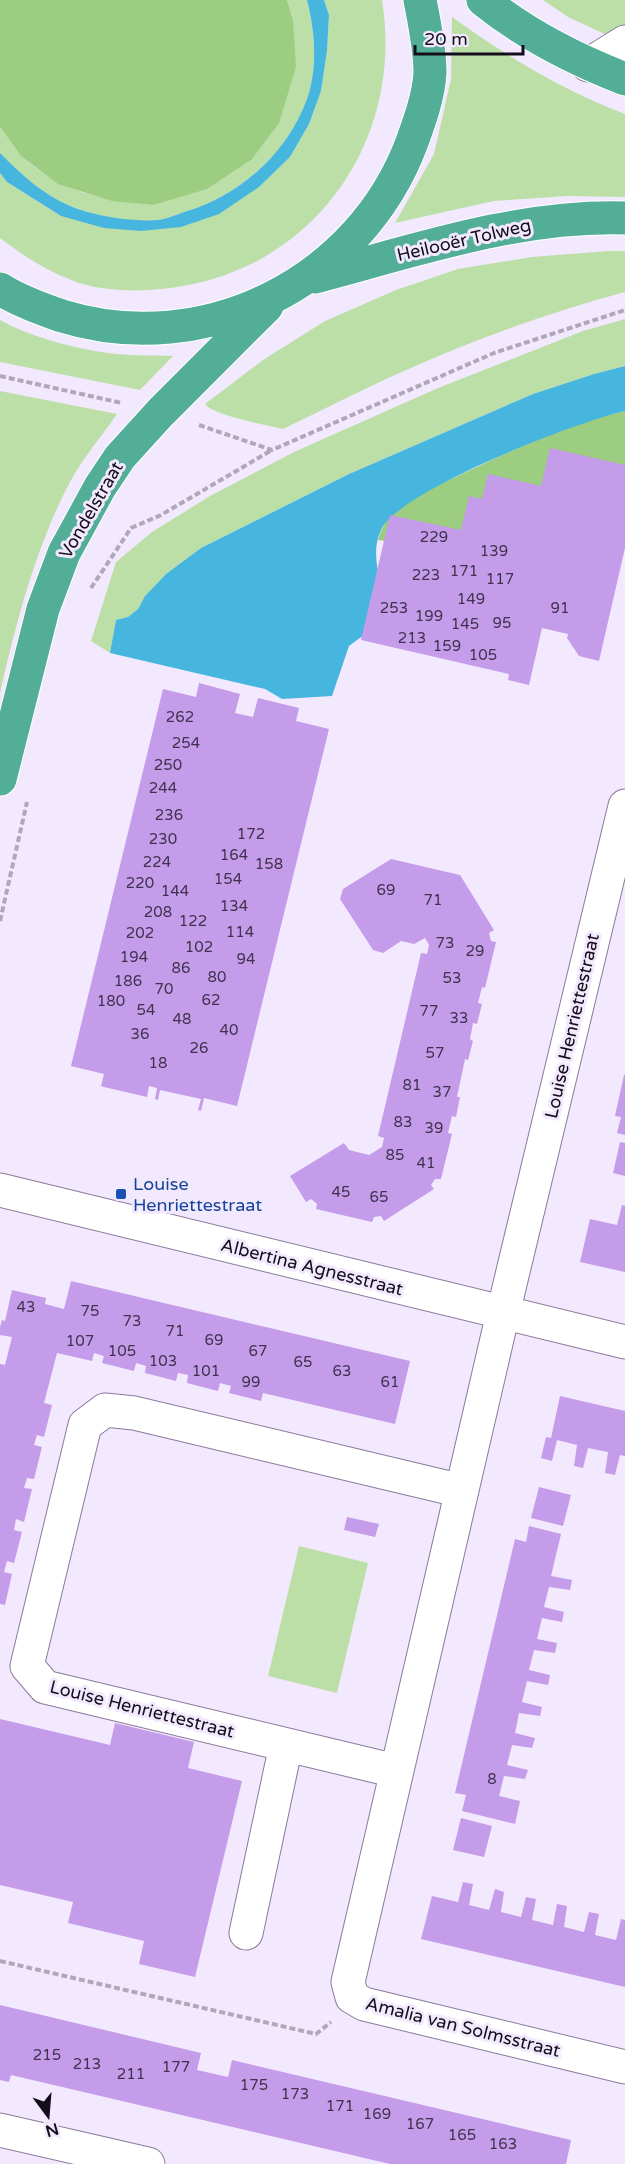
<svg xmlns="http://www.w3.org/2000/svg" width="625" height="2164" viewBox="0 0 625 2164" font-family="'Varela Round',sans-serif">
<rect width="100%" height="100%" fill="#f3e9fe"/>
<path fill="#bcdfa8" d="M287,0H307C315,32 318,67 307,99C287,154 239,196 184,212C176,215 166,219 158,220C132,223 92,216 68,205C41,193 21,174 0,153V127C7,136 14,148 22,156C60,192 103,200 153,205L293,20Z
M324,0H382C405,141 313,271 170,288C138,292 101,292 71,280C45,270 22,255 0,238V173L7,182L61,216L141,231L259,187L290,157L309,124L321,91L327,51L329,15Z
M543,0H625V27L611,37L568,17Z
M452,17C510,58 558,88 625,114V197L567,196L494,201L395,223L434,154L451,79Z
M608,251H625V292C536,316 449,349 365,389C337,402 311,416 283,429C267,425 212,415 205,404L263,360L325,321L396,290L458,269L532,257Z
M625,319V366L594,374L533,394L349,474L201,548L166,574L145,596L138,609L128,617L116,620L110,653L91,641L116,562L152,532L210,496L294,452L438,388L583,331Z
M0,320C32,338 80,350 117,354C136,356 155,355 173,356L140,390L0,362Z
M0,391L117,414C102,436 83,458 70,482C36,546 16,623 0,693Z
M299,1546L368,1563L337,1693L268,1676Z"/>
<path fill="#9ccd80" d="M0,0H287L293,20L296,67L279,123L252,159L207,189L153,205L112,201L58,184L21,156L0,127Z
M625,411V515L452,551L378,540C381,529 386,520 394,513C414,494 442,484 466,472C517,448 570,423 625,411Z"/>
<path fill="#46b6df" d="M307,0H324L329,15L327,51L321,91L309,124L290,157L259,187L219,214L181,227L141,231L104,228L61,216L7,182L0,173V153C21,174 41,193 68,205C92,216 132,222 158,220C166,219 176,215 184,212C239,196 287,154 307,99C318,67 315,32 307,0Z
M625,366V411C579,421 399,490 381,530C369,555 382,585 388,610L372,629L349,646L332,696L282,699L265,689L110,653L116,620L128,617L138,609L145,596L166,574L201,548L349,474L533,394L594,374Z"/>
<path fill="#c49ce9" d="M550,448L625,465V548L599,661L579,656L567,638L568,634L542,628L529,685L508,680L509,674L361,640L390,515L461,530L469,496L482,499L488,474L541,486Z
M199,683L240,694L235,713L253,717L258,698L299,708L296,721L329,729L237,1106L204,1098L201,1111L198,1110L201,1099L160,1090L158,1100L155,1099L157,1088L149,1086L147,1097L104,1087L101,1086L104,1074L71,1066L163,689L196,697Z
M391,859L460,875L494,930L489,933L491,941L496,942L485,988L482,987L478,1003L482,1004L477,1024L473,1023L470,1039L473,1041L468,1060L465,1059L457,1097H460L456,1117L452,1116L448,1133L452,1134L441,1179H435L431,1185L434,1189L384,1221L381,1216L374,1217L372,1222L316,1209L317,1204L311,1199L306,1202L290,1176L344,1143L349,1150L369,1155L382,1147L384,1138L378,1136L421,953L427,954L429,945L425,938L414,944L401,941L383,953L373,950L340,899L343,889Z
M624,1075H625V1135L617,1133L621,1117L615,1116Z
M620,1142L625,1143V1176L613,1173Z
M622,1205L625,1206V1272L580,1262L590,1219L617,1225Z
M71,1281L410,1361L395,1424L263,1393L261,1401L229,1393L231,1386L220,1383L218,1391L187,1383L188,1375L178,1373L176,1381L145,1373L146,1366L136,1363L134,1371L102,1363L104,1356L94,1353L92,1361L57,1353L44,1403L52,1405L44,1437L37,1435L34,1445L42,1447L34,1479L27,1478L24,1488L32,1489L24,1522L16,1519L14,1530L22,1532L14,1563L7,1561L4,1572L12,1574L5,1605L0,1604V1364L5,1365L12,1337L0,1335V1327L2,1320L5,1321L12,1290L46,1298L45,1304L64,1309Z
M560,1396L625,1411V1456L620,1455L615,1475L605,1473L608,1452L588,1448L583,1468L574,1466L577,1445L557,1440L552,1461L541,1458L546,1437L551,1438Z
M539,1487L571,1495L563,1526L531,1518Z
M347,1517L379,1524L375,1537L344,1530Z
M529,1526L561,1534L551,1576L572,1580L570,1590L549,1587L544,1607L564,1612L562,1622L542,1618L537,1639L557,1643L555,1653L534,1650L529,1670L550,1675L548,1685L527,1681L522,1702L542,1707L540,1716L519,1713L515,1733L535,1738L532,1748L512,1745L507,1765L528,1770L525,1779L504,1776L499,1796L520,1801L515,1824L462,1811L466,1795L455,1793L515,1539L526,1542Z
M0,1719L110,1745L115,1723L194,1742L188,1768L242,1781L195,1977L139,1964L144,1941L68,1923L73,1902L0,1885Z
M461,1818L492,1826L484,1857L453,1850Z
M463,1882L473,1884L469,1905L489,1910L495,1889L504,1892L501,1912L521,1917L526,1897L536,1899L532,1920L553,1925L557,1904L567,1906L564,1927L584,1932L589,1912L599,1914L595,1935L616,1940L621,1919L625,1920V1987L421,1939L432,1896L458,1902Z
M0,2005L201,2053L197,2070L228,2077L232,2060L571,2140L566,2164H390L11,2075L9,2082L0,2080Z"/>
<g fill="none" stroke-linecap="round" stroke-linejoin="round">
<defs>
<path id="minor" d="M588,65L625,42
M625,806L503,1313L348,1982L352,1997L364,2004L625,2067
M0,1190L625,1342
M396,1771L45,1687L27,1666L85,1425L105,1410L134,1413L462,1491
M246,1933L286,1745
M0,2130L148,2164"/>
<path id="highway" d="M483,0C526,35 574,59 625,79
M315,277C417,250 518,215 625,218
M0,289C19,301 41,309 62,316C205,360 360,282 412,142C420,120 429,95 430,72C430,52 424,20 420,0
M0,779L43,609L64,553L100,487L120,457L160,413L267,306"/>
</defs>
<use href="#minor" stroke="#8a7a9a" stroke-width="35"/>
<use href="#highway" stroke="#fff" stroke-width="35"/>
<path stroke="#b0a7b9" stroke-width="4" stroke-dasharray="6 3" stroke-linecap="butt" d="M0,376L122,403
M199,425L272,450L494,353L625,310
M91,588L131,528L161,515L272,450
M0,921L27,802
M0,1961L316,2034L331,2022"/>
<use href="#minor" stroke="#fff" stroke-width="33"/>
<use href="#highway" stroke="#52ae96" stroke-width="33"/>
</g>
<rect fill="#1a4fb4" stroke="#f3e9fe" stroke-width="2" x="115" y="1188" width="12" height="12" rx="3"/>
<g text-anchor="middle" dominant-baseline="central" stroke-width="6" stroke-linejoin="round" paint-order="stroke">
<g font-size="15" fill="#40324e">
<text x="434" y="537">229</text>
<text x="494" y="551">139</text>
<text x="464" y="571">171</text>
<text x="426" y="575">223</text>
<text x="500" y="579">117</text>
<text x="471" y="599">149</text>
<text x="394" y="608">253</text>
<text x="560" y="608">91</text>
<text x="429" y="616">199</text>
<text x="502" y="623">95</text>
<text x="465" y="624">145</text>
<text x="412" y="638">213</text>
<text x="447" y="646">159</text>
<text x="483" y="655">105</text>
<text x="180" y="717">262</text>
<text x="186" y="743">254</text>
<text x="168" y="765">250</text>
<text x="163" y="788">244</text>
<text x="169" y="815">236</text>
<text x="251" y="834">172</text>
<text x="163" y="839">230</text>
<text x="234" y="855">164</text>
<text x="157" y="862">224</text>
<text x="269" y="864">158</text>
<text x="228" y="879">154</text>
<text x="140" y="883">220</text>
<text x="386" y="890">69</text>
<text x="175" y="891">144</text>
<text x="433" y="900">71</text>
<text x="234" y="906">134</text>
<text x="158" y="912">208</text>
<text x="193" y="921">122</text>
<text x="240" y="932">114</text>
<text x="140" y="933">202</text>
<text x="445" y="943">73</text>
<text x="199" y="947">102</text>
<text x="475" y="951">29</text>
<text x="134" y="957">194</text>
<text x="246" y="959">94</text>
<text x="181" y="968">86</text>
<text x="217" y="977">80</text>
<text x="452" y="978">53</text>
<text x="128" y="981">186</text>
<text x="164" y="989">70</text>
<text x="211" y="1000">62</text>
<text x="111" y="1001">180</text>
<text x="146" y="1010">54</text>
<text x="429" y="1011">77</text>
<text x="459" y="1018">33</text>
<text x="182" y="1019">48</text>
<text x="229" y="1030">40</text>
<text x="140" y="1034">36</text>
<text x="199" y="1048">26</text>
<text x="435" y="1053">57</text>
<text x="158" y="1063">18</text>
<text x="412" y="1085">81</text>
<text x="442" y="1092">37</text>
<text x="403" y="1122">83</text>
<text x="434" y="1128">39</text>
<text x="395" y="1155">85</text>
<text x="426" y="1163">41</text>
<text x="341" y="1192">45</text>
<text x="379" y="1197">65</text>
<text x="26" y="1307">43</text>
<text x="90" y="1311">75</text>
<text x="132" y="1321">73</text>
<text x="175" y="1331">71</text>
<text x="214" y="1340">69</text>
<text x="80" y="1341">107</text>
<text x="122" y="1351">105</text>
<text x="258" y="1351">67</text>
<text x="163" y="1361">103</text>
<text x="303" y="1362">65</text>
<text x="206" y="1371">101</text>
<text x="342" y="1371">63</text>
<text x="251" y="1382">99</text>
<text x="390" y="1382">61</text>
<text x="492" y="1779">8</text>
<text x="47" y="2055">215</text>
<text x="87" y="2064">213</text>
<text x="176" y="2067">177</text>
<text x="131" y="2074">211</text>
<text x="254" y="2085">175</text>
<text x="295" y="2094">173</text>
<text x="340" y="2106">171</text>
<text x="377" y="2114">169</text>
<text x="420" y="2124">167</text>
<text x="462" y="2135">165</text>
<text x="503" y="2144">163</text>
</g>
<g font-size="18" fill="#140e1a" stroke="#f3e9fe">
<text transform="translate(464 240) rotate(-13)">Heilooër Tolweg</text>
<text transform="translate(91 510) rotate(-60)">Vondelstraat</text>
<text transform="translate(572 1026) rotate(-77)">Louise Henriettestraat</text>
<text transform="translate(312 1267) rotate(14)">Albertina Agnesstraat</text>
<text transform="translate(142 1709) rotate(14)">Louise Henriettestraat</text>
<text transform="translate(463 2027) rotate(14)">Amalia van Solmsstraat</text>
</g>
<g font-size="18" fill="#164399" stroke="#f3e9fe" text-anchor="start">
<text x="133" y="1184">Louise<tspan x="133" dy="21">Henriettestraat</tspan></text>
</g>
</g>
<g transform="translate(48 2116) rotate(164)" stroke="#f3e9fe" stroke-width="4.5" paint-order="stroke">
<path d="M0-4.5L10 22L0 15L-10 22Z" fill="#140e1a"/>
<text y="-9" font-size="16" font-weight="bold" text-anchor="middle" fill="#140e1a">N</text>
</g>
<path d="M415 45v9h108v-9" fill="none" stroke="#140e1a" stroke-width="3"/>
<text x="424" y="45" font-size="18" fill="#140e1a" stroke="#f3e9fe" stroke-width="4.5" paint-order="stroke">20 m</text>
</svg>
